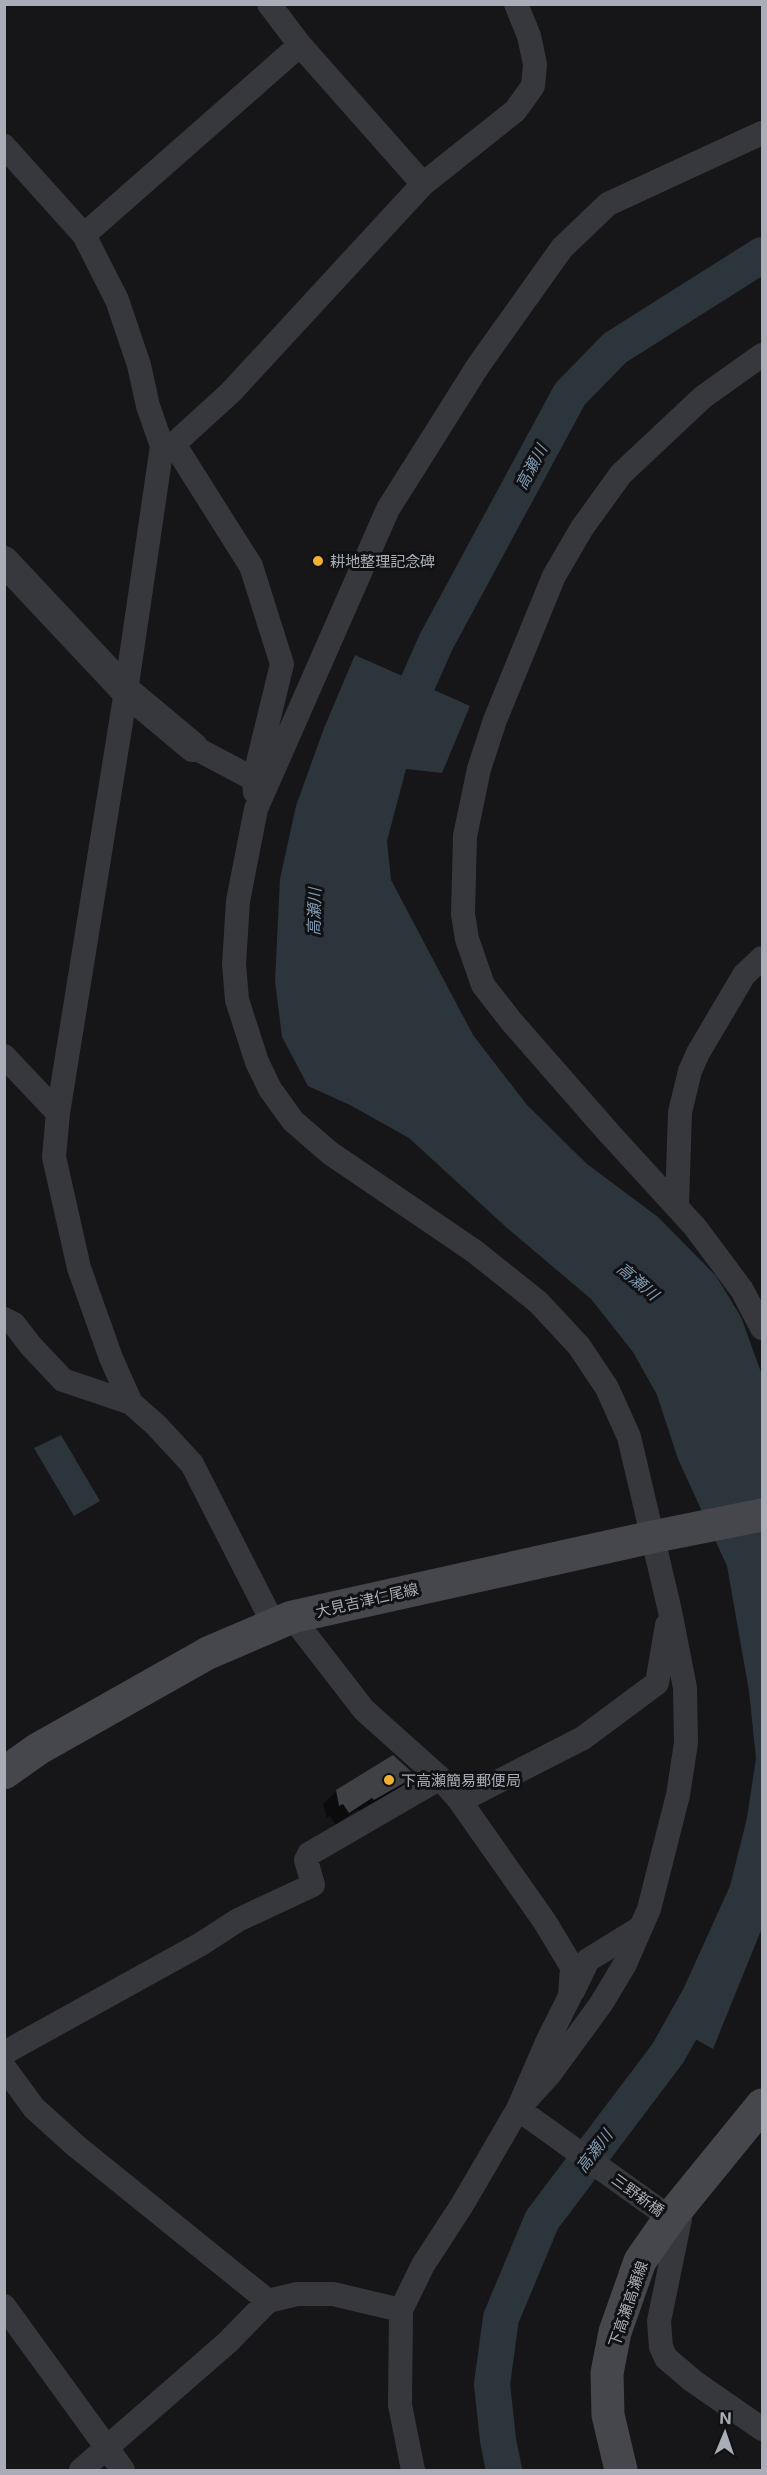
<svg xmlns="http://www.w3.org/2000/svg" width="767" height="2475" viewBox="0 0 767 2475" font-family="Inter,'Noto Sans JP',sans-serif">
<rect width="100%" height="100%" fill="#161618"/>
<path fill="#2c353c" d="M355,655L470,706L442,773L406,769L387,841L391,880L473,1035L527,1105L587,1164L658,1217L716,1276L741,1317L762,1375V1928L713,2049L665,2022L682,1992L730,1886L747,1818L756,1758L749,1691L727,1566L678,1459L657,1395L633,1352L591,1299L506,1227L409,1138L350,1105L308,1086L282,1037L275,981L280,879L296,806L324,728Z
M61,1435L100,1501L74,1516L34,1448Z"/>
<path fill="#0007" d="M414,1776L401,1788L360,1812L358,1809L336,1825L330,1816L327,1818L323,1804L337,1791Z"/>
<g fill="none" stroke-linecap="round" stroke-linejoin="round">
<path stroke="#2c353c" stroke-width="36" d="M398,728L436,642L570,394L615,348L762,255
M504,2470L498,2440L492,2384L501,2318L542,2220L668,2053L704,1989"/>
</g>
<path fill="#404145" d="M393,1755L416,1776L374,1800L372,1798L349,1813L343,1804L339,1806L336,1790Z"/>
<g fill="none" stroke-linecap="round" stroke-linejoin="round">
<path stroke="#37383d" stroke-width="24" d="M269,4L300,45L423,184
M4,146L84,235L117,300L139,365L148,406L162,446L126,691L58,1113L54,1157L79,1268L111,1358L131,1403
M84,235L300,45
M762,355L703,397L621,474L582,528L554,576L495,720L479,769L465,836L463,914L467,939L483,985L511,1021L609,1133L695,1227L742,1290L762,1328
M174,444L251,566L282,664L254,779
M162,446L174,444L231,392L423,184L515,111L533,86L535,64L529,36L516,4
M193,747L254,779L255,792
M4,1056L58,1113
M677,1204L680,1112L690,1071L698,1053L744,975L762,958
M4,1319L14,1324L31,1346L63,1380L131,1403L156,1425L192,1464L274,1625
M292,1617L364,1710L440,1778L460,1801L545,1922L572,1967L570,1996L548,2040L518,2109L462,2205L423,2265L401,2310L400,2405L413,2470
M460,1801L583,1738L657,1683L667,1625
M573,1991L588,1960L640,1928
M4,2053L201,1944L238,1920L313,1885L306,1860L309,1854L440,1778
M4,2067L34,2108L76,2146L268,2301
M518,2109L549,2075L601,2004L625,1964L649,1909L678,1795L686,1743L685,1688L670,1611L629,1437L607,1388L579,1346L538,1302L474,1251L330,1153L293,1121L270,1089L257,1062L237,1000L234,964L238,901L256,809L388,509L478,366L562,248L608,204L762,133
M518,2109L670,2218L680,2219L659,2321L661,2347L666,2358L693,2381L762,2429
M4,2306L123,2470
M81,2470L228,2342L268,2301L297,2294H333L401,2310"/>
<path stroke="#37383d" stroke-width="30" d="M4,561L126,691L193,747"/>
<path stroke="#45474d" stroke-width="33" d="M4,1773L38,1749L208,1653L292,1617L652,1537L762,1515
M621,2470L608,2415L607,2373L615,2332L640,2261L670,2218L762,2105"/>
</g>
<g fill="#f2b134" stroke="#111113" stroke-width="2">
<circle cx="318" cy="561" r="6"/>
<circle cx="389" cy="1780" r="6"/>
</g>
<g text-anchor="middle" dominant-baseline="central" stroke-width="6" stroke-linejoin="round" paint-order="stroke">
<g font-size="15" fill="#a8adb8" stroke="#111113" text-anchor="start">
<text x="330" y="561">耕地整理記念碑</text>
<text x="401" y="1780">下高瀬簡易郵便局</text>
</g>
<g font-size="15" fill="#a8adb8" stroke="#111113">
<text transform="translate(367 1600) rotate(-13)">大見吉津仁尾線</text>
<text transform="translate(638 2195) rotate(36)">三野新橋</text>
<text transform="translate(628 2304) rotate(-71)">下高瀬高瀬線</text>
</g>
<g font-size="16" font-style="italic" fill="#7f9bb3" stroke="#111113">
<text transform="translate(531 467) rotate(-62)">高瀬川</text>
<text transform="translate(314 912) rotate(-89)">高瀬川</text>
<text transform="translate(638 1281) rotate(40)">高瀬川</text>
<text transform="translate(594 2151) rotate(-53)">高瀬川</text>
</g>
</g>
<rect width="767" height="2475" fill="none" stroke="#a8adb8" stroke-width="12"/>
<g transform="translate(725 2433) rotate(2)" stroke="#111113" stroke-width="4.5" paint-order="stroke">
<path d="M0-4.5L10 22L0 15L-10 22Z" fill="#a8adb8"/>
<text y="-9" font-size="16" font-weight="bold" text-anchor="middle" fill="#a8adb8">N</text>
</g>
</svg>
